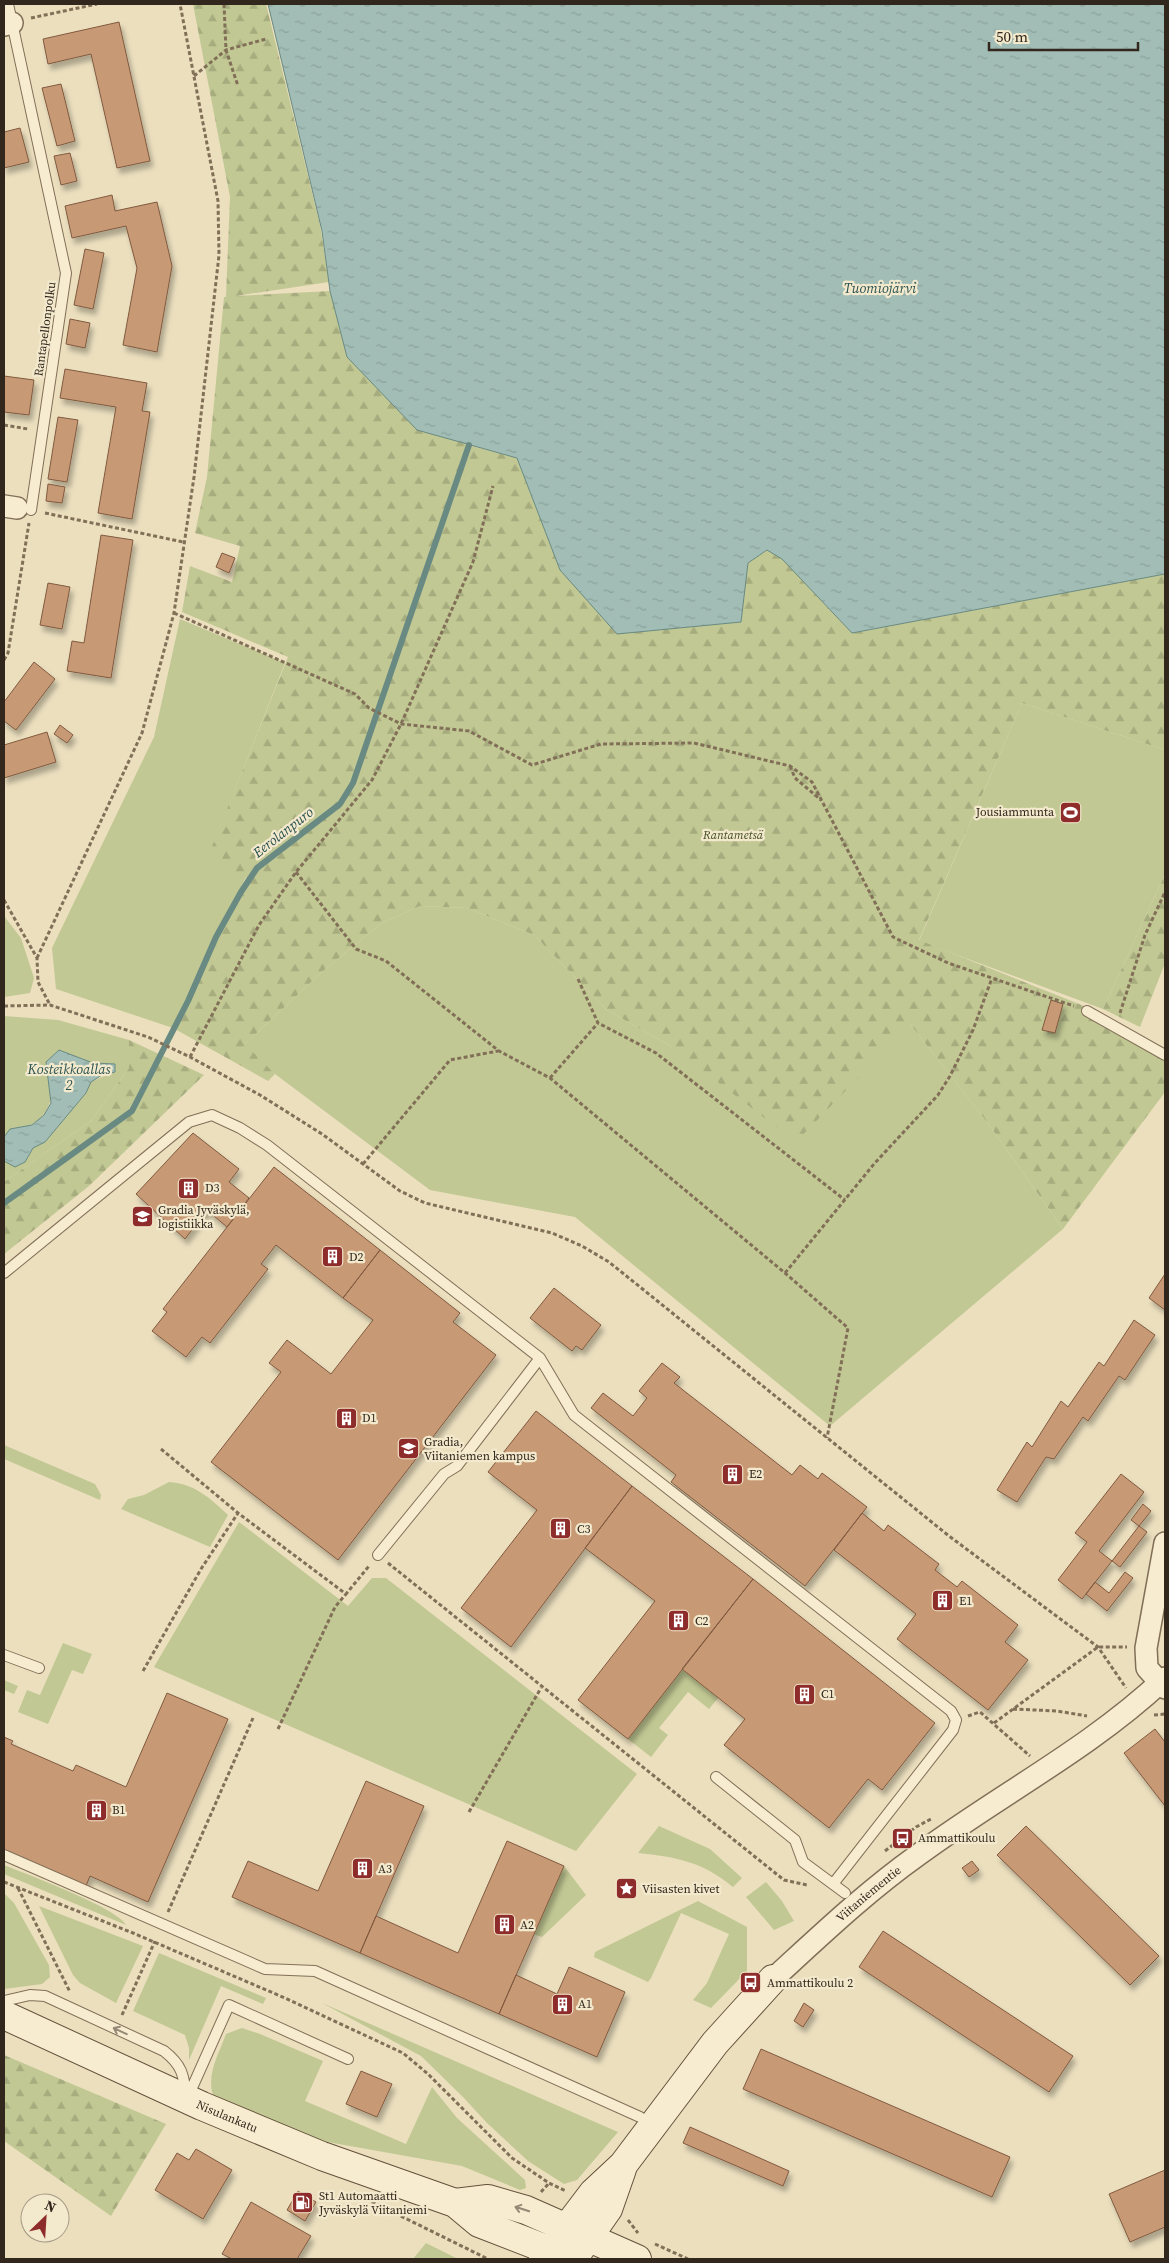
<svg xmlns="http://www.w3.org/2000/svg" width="1169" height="2263" viewBox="0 0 1169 2263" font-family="'Source Serif 4',serif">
<defs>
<pattern id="forest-firs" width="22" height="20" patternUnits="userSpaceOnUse" patternTransform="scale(1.25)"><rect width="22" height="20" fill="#c1c893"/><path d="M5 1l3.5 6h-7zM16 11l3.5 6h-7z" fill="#a6ac7e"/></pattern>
<pattern id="water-ripples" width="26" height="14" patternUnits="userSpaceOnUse" patternTransform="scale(1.25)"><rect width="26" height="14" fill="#a1bdb5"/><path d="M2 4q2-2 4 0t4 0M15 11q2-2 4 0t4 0" fill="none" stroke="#8ba29b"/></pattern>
<filter id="shadow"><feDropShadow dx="3" dy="5.5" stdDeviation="2.5" flood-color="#0004"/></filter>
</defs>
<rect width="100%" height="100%" fill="#ebdfbe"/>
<path fill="#c1c893" d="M180,619L285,663L208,858L246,877L173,1028L56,989L52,948L154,737Z
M1022,703L1165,750V874L1103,1009L919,941Z
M420,906L467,908L534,935L607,1010L672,1047L910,1024L987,1122L1063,1229L830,1426L575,1217L430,1190L275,1074L244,1045L323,971L382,923Z
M4,916L21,938L34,978L30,993L4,997Z
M4,1016L58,1020L129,1040V1068L91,1121L4,1182V1161L25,1162L33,1148L45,1142L86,1093L91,1082L115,1071L114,1064L93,1063L58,1050C54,1075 57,1110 33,1124C27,1128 17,1128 10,1129L4,1137Z
M4,1445L95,1484L101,1495L100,1500L4,1459Z
M169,1482C195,1484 210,1498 228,1515L210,1547L121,1509L128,1499L144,1495Z
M239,1522L348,1606L372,1578H386L637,1774L576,1851L154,1667Z
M63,1643L92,1654L83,1674L72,1670L48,1724L18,1712L27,1690L40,1695Z
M682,1669L718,1698L709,1709L688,1692L659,1728L668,1735L651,1757L628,1739Z
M4,1680L18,1686L14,1694L4,1690Z
M659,1826L710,1849L742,1878L733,1887C703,1862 677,1857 638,1853Z
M4,1865C26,1874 118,1908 126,1925L4,1874Z
M564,1866L586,1895L542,1937L533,1934Z
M766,1882L782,1901L794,1921L774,1930L746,1897Z
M4,1893L14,1903L49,1965L50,1977L42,1984L4,1989Z
M698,1901L747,1927V1971L711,2008L693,2000L707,1983L729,1934L681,1913L651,1978L648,1982L594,1957L595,1952Z
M39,1906L143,1946L116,2003L80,1983L73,1975Z
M159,1953L266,1998L263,2004L221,1986L189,2060V2048L185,2035L133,2011Z
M322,2003L618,2132L577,2180L564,2184L528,2161L487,2123L463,2097L421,2056Z
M242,2028L260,2034L323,2061L305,2101L406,2144L432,2087L457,2118L525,2180L526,2188L520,2190L462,2166L322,2141L275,2124L214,2098C205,2076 219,2054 226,2034Z
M426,2243L458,2259H413Z"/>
<path fill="url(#forest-firs)" d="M193,4H266L320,225L329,282L235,296L330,291L347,357L469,445L517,458L560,570L748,563L768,550L782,559L852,633L1165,574V750L1022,703L919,940L1089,1008L1165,1056V1092L1063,1229L987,1122L910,1024L796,1142L672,1047L607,1010L534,935L467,908L420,906L382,923L323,971L245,1044L275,1074L268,1081L173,1028L246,878L207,859L288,657L182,612L190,566L232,582L240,546L195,533L207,477L224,297H226L230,197Z
M1165,874V963L1140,1027L1103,1009Z
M129,1040L204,1075L89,1186L4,1254V1182L91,1121L129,1068Z
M4,2055L166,2124L111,2216L4,2141Z"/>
<path fill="url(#water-ripples)" stroke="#698a82" d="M268,4H1165V574L852,633L782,559L767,550L748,563L741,622L617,634L560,570L517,458L417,430L347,357L330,291L322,231Z
M59,1050L93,1063L115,1064V1072L102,1075L91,1082L86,1093L45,1142L33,1148L25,1162L15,1167L4,1161V1137L10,1129L32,1125L44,1115L51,1103L46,1062Z"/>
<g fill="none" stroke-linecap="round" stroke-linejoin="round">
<path stroke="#698a82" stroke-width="6" d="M4,1203L132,1111L188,1001L216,937L241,892L257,868L340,804L353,783L469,445"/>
</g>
<path fill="#c89975" stroke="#805a3f" filter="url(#shadow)" d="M119,22L150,161L117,168L91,54L48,64L43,39Z
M61,84L75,141L57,146L42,88Z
M20,128L29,162L4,168V132Z
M70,153L77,181L61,185L54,156Z
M112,195L115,211L157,202L172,266L157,352L123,345L137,268L126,226L72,238L65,206Z
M85,249L104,253L93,309L74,305Z
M70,319L90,323L85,348L66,344Z
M65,369L147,383L142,411L150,412L132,519L98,513L116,407L60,398Z
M4,376L34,380L29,415L4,412Z
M58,417L78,420L67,482L48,479Z
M48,484L65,487L62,503L46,501Z
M101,535L133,540L111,678L67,671L72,641L84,643Z
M222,553L235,558L229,573L216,567Z
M48,583L70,587L62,629L40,625Z
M34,662L55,679L16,730L4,721V702Z
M60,725L73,735L67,743L54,734Z
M47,732L56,762L4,778V745Z
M1051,1000L1063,1004L1055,1033L1042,1030Z
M193,1133L239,1169L229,1182L249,1198L227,1227L207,1210L185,1239L136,1194Z
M274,1167L380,1250L343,1298L276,1245L261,1264L268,1269L210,1343L202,1337L186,1357L152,1331L167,1312L163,1309Z
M380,1250L460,1313L453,1322L496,1355L338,1560L211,1462L281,1372L269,1363L287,1340L331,1374L373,1320L343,1298Z
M1165,1274V1310L1149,1298Z
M554,1288L601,1325L582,1350L576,1346L572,1351L530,1318Z
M1134,1320L1155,1335L1125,1380L1119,1376L1088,1421L1083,1417L1054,1459L1046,1457L1017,1502L997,1490L1027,1442L1032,1447L1061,1401L1068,1407L1099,1362L1104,1366Z
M662,1363L680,1377L674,1383L792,1475L800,1465L818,1479L822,1473L867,1507L805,1586L671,1482L676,1475L591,1408L603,1393L633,1416L647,1398L639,1391Z
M536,1411L632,1486L511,1647L461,1608L537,1510L488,1472Z
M1121,1474L1144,1492L1099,1551L1112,1561L1082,1599L1058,1580L1087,1542L1075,1533Z
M632,1486L753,1579L628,1739L578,1700L655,1601L585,1548Z
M1143,1504L1151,1511L1139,1526L1131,1520Z
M862,1513L884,1531L888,1525L939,1564L935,1570L957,1587L962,1581L1018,1625L1005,1642L1028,1660L988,1710L897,1639L916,1614L834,1550Z
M1139,1526L1147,1532L1120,1567L1112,1561Z
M1125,1572L1133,1578L1107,1611L1086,1594L1095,1582L1109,1593Z
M753,1579L935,1723L882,1790L868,1779L829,1828L724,1745L745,1719L682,1669Z
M167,1693L228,1719L148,1902L90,1876L86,1886L4,1851V1737L13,1741L11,1744L73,1771L76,1765L126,1787Z
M1155,1729L1165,1742V1806L1124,1753Z
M366,1781L424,1806L360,1953L232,1897L248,1861L318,1891Z
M1026,1826L1159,1956L1130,1985L997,1855Z
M507,1841L564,1866L499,2014L360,1953L376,1916L458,1953Z
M972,1861L979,1870L969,1877L962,1868Z
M883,1931L1073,2056L1049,2092L859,1967Z
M569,1967L625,1992L597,2057L499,2014L516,1975L557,1994Z
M804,2003L814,2010L803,2027L794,2021Z
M761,2049L1010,2157L992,2197L743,2089Z
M361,2071L392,2084L377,2117L346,2104Z
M690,2127L789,2171L783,2186L683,2143Z
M196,2149L232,2170L203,2219L155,2190L177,2153L189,2160Z
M1165,2170V2227L1130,2242L1109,2194Z
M298,2191L316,2202L305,2221L287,2210Z
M251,2202L311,2236L297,2259H232L222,2254Z"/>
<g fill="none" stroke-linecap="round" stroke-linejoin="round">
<defs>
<path id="lane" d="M8,4L66,273L31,510
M1087,1011L1165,1055
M4,1273L189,1122L212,1115L240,1128L267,1145L540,1358L574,1415L951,1711L956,1720L953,1730L833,1884
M378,1555L444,1474L457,1466L540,1358
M4,1655L39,1668
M716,1777L795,1840L803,1862L845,1893
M4,1855L265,1969L315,1971L640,2117
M4,2001L30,1995L45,1996L164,2051C182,2065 184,2075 186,2097
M187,2099L229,2005L348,2059"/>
<g id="street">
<path d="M4,25L12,23"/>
<path d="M4,506L17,508"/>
<path d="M1165,1543L1146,1648L1147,1668L1165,1688"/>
<path id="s1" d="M773,1979C820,1936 866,1892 918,1855C999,1795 1091,1748 1165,1678"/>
</g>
<g id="secondary">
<path id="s2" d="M4,2015L202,2106L322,2156L455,2203L479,2223L572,2259"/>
<path d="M455,2203L488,2199L526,2210L637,2259"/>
<path d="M578,2252L608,2209L622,2169"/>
<path d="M543,2259L593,2193L623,2165L715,2043L773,1979"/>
</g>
</defs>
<use href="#lane" stroke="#826f58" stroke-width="12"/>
<use href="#street" stroke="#826f58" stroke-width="24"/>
<use href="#secondary" stroke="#64513b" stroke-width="30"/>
<path stroke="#826f58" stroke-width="3" stroke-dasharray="4 2.5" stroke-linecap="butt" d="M224,4L226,50L238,86
M31,18L97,4
M194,76L226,50L266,39
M4,425L28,429
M45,513L183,542
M174,613L355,694L369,708L401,724L469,731L532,765L601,744L694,743L790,766L812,782L893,937L948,963L1074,1006
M4,660L8,653L29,523
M790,766L795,778L821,800
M296,872L356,949L386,961L499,1051L550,1078L785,1273L848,1328L827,1438
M4,900L37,958L38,982L50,1005
M37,958L142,733L174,613L194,477L219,255L218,201L180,4
M578,979L598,1023L656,1053L845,1200
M4,1006L50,1005L148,1037L190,1057L260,1095L322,1134L400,1191L425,1203L552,1233L582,1246L609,1262L949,1536L1098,1647L1126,1688
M1120,1013L1145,935L1165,892
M190,1057L259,925L296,872L372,780L401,724L473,562L493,486
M550,1078L598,1023
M363,1164L450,1060L498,1051
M785,1273L874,1164L938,1095L950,1076L973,1030L992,978
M161,1449L238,1513L346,1594L369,1566
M388,1563L784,1880L807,1885
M143,1671L201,1569L238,1513
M1013,1709L1057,1711L1087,1716
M1154,1715L1165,1714
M968,1716L980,1712L1030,1756
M994,1723L1098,1647H1127
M278,1729L335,1607L346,1594
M469,1812L541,1688
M885,1851L916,1827L931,1819
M4,1882L133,1933L285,1998L403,2053L428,2074L512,2158L549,2183L566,2191
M18,1888L70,1992
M168,1912L253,1718
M122,2015L155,1941
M541,2192L549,2183
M360,2196L488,2259
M628,2220L638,2233
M655,2244L688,2259"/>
<use href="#lane" stroke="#f7ecd0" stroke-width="10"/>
<use href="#street" stroke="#f7ecd0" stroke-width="21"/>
<use href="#secondary" stroke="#f7ecd0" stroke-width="28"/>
</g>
<defs><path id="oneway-shaft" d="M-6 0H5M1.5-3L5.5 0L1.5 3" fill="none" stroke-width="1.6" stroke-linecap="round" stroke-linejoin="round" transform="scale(1.25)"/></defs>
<g stroke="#948a76">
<use href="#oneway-shaft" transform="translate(120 2031) rotate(-155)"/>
<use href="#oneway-shaft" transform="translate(522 2209) rotate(-162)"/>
</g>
<defs>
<symbol id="stadium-square" viewBox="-11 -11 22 22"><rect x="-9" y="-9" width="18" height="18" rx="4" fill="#8e2c2b" stroke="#f3e9cd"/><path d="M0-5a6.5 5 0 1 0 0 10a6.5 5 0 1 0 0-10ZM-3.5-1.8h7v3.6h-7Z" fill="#fff"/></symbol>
<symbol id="building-square" viewBox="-11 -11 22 22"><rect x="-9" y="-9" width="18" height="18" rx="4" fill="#8e2c2b" stroke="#f3e9cd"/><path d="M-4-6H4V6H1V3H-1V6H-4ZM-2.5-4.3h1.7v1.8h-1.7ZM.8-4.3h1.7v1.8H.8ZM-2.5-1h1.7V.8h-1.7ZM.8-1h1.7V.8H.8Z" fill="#fff"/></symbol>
<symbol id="school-square" viewBox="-11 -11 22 22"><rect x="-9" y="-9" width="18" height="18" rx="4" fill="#8e2c2b" stroke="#f3e9cd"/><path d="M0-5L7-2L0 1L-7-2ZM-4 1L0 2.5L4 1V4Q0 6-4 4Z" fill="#fff"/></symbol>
<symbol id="university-square" viewBox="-11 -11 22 22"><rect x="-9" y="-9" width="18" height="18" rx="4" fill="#8e2c2b" stroke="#f3e9cd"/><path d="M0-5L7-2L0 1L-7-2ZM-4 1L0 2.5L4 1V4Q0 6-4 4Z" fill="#fff"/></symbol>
<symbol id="bus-square" viewBox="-11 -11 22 22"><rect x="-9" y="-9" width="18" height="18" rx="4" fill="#8e2c2b" stroke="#f3e9cd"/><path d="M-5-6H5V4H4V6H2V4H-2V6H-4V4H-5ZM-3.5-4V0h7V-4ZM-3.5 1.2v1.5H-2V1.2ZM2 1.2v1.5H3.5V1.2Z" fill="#fff"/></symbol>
<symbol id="sight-square" viewBox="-11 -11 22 22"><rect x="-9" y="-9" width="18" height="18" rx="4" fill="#8e2c2b" stroke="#f3e9cd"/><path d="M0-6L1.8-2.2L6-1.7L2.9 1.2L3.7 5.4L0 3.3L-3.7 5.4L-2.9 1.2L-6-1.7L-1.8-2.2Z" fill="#fff"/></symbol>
<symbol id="fuel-square" viewBox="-11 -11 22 22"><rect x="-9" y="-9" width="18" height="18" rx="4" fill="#8e2c2b" stroke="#f3e9cd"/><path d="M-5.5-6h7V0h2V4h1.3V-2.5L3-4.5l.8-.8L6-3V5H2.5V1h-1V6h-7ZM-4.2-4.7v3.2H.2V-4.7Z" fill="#fff"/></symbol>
</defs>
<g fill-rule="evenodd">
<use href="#stadium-square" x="1058" y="800" width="25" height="25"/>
<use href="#building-square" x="176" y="1176" width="25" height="25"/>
<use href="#school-square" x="130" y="1204" width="25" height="25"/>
<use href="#building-square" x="320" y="1244" width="25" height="25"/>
<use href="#building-square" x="334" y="1406" width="25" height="25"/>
<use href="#university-square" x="396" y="1436" width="25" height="25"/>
<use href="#building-square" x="720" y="1462" width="25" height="25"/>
<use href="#building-square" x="548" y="1516" width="25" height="25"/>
<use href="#building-square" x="930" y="1588" width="25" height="25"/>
<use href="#building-square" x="666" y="1608" width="25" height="25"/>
<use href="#building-square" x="792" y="1682" width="25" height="25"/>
<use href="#building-square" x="84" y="1798" width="25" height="25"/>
<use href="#bus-square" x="890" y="1826" width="25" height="25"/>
<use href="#building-square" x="350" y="1856" width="25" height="25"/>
<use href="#sight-square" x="614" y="1876" width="25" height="25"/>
<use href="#building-square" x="492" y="1912" width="25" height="25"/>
<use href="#bus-square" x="738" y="1970" width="25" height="25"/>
<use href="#building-square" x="550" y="1992" width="25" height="25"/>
<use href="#fuel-square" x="290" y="2190" width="25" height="25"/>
</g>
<g text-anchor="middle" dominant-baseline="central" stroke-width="4.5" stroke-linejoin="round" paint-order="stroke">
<g font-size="12" fill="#32271c" stroke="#f3e9cd">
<text transform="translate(45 329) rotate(-82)">Rantapellonpolku</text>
<text stroke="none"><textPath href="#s1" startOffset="128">Viitaniementie</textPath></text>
<text stroke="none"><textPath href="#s2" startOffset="245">Nisulankatu</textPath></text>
</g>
<g font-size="12" fill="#32271c" stroke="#f3e9cd" text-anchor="start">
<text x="1054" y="812" text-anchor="end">Jousiammunta</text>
<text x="205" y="1188">D3</text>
<text x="158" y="1210">Gradia Jyväskylä,<tspan x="158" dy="14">logistiikka</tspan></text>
<text x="349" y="1257">D2</text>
<text x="362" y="1418">D1</text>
<text x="424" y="1442">Gradia,<tspan x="424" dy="14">Viitaniemen kampus</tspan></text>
<text x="749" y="1474">E2</text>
<text x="577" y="1529">C3</text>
<text x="959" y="1601">E1</text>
<text x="695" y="1621">C2</text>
<text x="821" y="1694">C1</text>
<text x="112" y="1810">B1</text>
<text x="918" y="1838">Ammattikoulu</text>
<text x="378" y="1869">A3</text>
<text x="642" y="1889">Viisasten kivet</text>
<text x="520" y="1925">A2</text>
<text x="767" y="1983">Ammattikoulu 2</text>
<text x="578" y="2004">A1</text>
<text x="319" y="2196">St1 Automaatti<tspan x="319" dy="14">Jyväskylä Viitaniemi</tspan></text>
</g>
<g font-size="12" font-style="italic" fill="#424e23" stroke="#f3e9cd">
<text x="733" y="835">Rantametsä</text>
</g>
<g font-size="14" font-style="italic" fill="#2b5250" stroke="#f3e9cd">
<text x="880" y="288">Tuomiojärvi</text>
<text transform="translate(283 832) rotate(-38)">Eerolanpuro</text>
<text x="69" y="1069">Kosteikkoallas<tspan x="69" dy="16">2</tspan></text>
</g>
</g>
<rect width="1169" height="2263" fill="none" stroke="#32271c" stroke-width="10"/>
<g transform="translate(45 2218) rotate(25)"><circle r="24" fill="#f3e9cd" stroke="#a69b86"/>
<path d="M0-4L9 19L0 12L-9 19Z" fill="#8e2c2b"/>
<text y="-8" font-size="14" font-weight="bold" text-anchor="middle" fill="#32271c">N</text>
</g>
<path d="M989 42v8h149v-8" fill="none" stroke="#32271c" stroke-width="2.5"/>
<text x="996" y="42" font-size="15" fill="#32271c" stroke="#f3e9cd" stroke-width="4" paint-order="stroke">50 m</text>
</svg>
